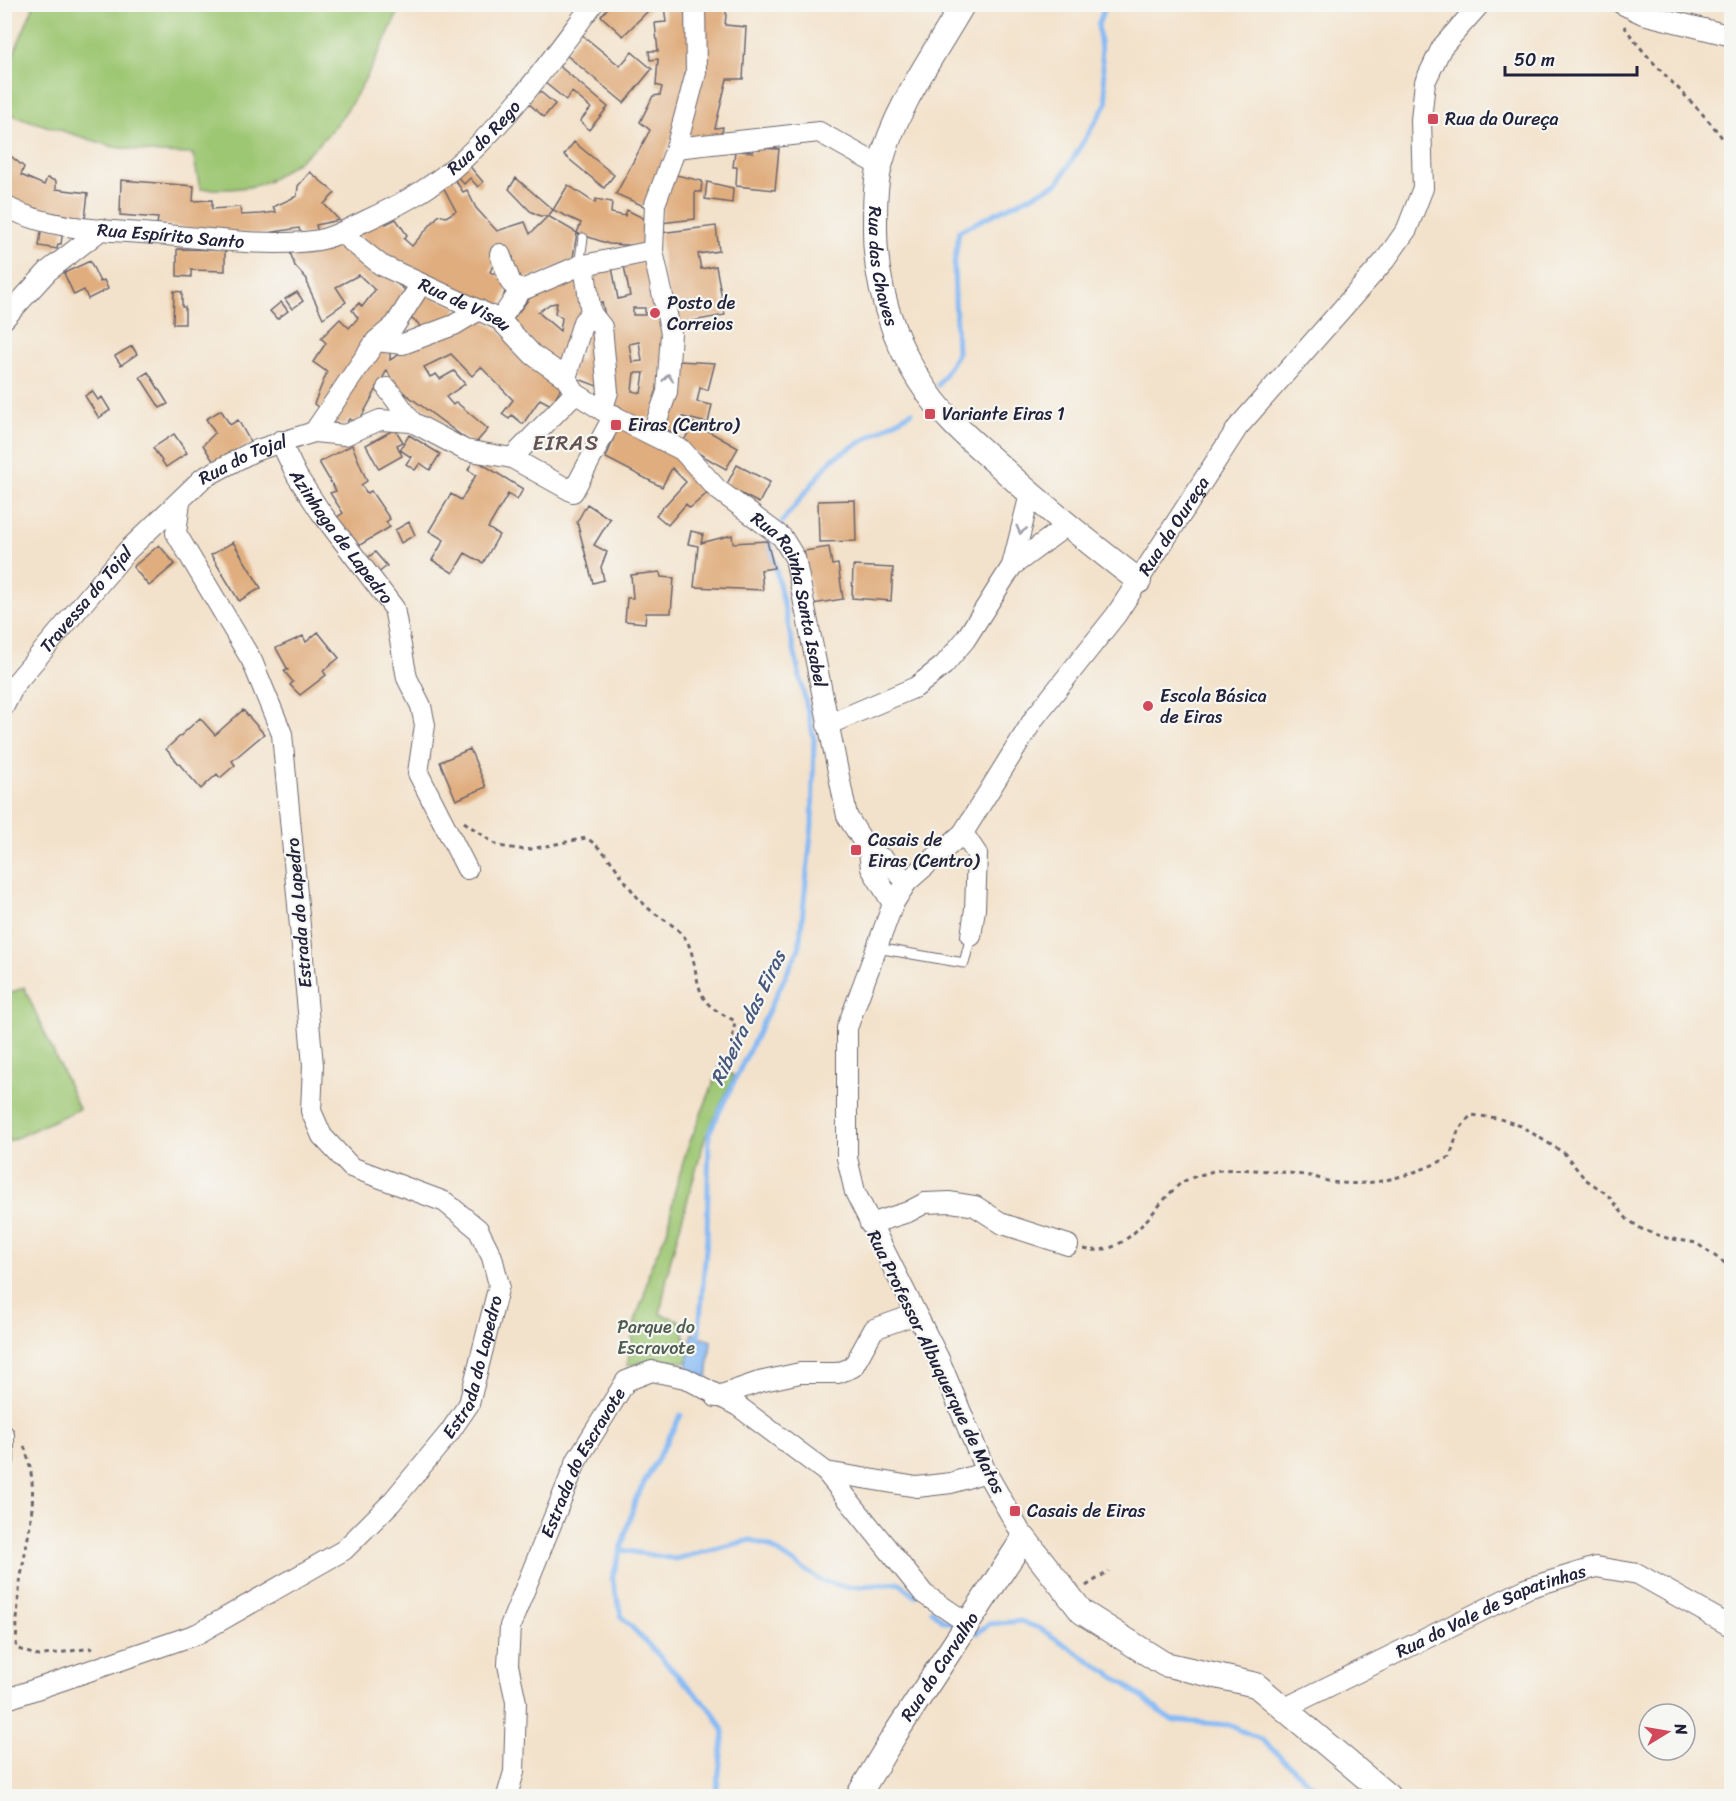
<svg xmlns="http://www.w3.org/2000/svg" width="1736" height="1801" viewBox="0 0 1736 1801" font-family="Sriracha,sans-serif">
<rect width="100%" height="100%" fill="#f6f6f2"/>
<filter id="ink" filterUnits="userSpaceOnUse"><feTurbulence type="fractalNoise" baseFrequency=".0167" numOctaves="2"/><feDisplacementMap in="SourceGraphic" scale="12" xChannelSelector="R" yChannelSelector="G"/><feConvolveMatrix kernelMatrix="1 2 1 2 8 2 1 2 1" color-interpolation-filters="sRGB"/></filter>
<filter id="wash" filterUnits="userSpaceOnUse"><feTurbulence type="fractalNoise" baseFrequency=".008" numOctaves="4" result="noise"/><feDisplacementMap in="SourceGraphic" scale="24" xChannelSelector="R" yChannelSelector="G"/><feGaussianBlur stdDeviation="1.35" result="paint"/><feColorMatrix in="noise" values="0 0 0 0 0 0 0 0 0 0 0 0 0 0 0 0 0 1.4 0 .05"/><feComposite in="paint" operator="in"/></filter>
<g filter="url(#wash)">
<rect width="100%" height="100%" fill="#f3e2cb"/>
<path fill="#9ec773" stroke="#607457" stroke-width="1.5" d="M34,5V4L402,5C372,65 348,131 288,168C280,173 272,180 264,183C245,190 220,189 200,189L193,154L160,153L114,147L5,113V75Z
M24,987L79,1109L5,1143V996Z
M720,1067L734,1076L705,1138L670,1262L660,1314L679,1320L692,1360L685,1362L651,1360L627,1366L636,1318L644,1296L650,1268L667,1232L674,1194L687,1149Z"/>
<path fill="#86baf4" stroke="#546e98" stroke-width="1.5" d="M692,1333L711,1341L707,1379L687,1369Z"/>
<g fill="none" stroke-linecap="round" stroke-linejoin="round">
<path stroke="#86baf4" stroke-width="5" d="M938,385L957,354L954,266L959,231L1058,183L1107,103L1098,25L1106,4
M782,522L832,459L912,412
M698,1342L707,1237L709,1133L799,948L812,825L814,739L769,539
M681,1415L636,1498L612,1579L622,1617L713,1712L724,1732L716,1796
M621,1550L675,1559L751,1540L769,1546L820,1580L846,1587L900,1583L915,1596
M931,1610L943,1620L953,1624
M971,1631L977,1633L989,1624L1021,1621L1041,1629L1125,1684L1171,1720L1229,1725L1262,1740L1310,1784L1335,1796"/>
</g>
<g id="blocks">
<path fill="#e0ad7e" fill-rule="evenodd" d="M611,4H689L691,68L675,128L646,207L616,194L650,130L640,122L653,96L660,95L662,87L656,85L658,59L650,60L649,51H658L655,23L666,22L664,6L651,8L623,36L601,16Z
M702,4H757L756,10L727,6L725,25L746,27L743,79H727L715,128L723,127L721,137H687Z
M581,34L620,66L632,52L652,69L624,103L565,54Z
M558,65L608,107L589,130L580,121L591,108L572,92L566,100L544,82Z
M537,89L555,104L544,117L527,102Z
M574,142L614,175L604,188L564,155Z
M754,148L779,149L775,190L736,186L737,167H733L735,151L753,152Z
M7,153L24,167L21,175L44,185L47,178L56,181V189L88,193L85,219L27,208L10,198L4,194Z
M467,163L483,182L478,187L470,178L464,184L455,174Z
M310,172L335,193L324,204L339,220L316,225L318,233L301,235L299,228L261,234L213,231L157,224L158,218L120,215L121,180L194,186L193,201L212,200V209L240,207L241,215L260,214L276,212L273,207L297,196L298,186Z
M672,174L702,181L701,192H695V219L661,223L665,193Z
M453,177L463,192L467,190L476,208L497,231L525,222L530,234L548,216L577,233L581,223L553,210L568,185L595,203L596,199L612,202L611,213L625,216L627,210L645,219L646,239L642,246L609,244L577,233L572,263L516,282L513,257L509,258L506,246L492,251L494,263L490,272L508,281L500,309L384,259L355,231L384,219L386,224L396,219L407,235L404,239L412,246L439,215L446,217L456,211L442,185Z
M516,178L553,210L548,216H540L530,211L509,189Z
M707,182L733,188L732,203L705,199Z
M42,225L63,228L61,244H58L57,249L39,246Z
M716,226L719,251L698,254L701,269L716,266L725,315L677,324L664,276L660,233Z
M338,244L351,247L405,290L402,295L404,298L321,409L314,404L327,372L313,362L326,343L321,338L340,319L349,328L358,318L352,310L359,303L362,307L375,290L359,275L336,287L346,302L323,318L308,286L307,279L295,266L290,252Z
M177,249L225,250V271L191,270V277L177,276Z
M90,261L100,282L104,280L108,289L88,299L84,290L74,295L64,273Z
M650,261L664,331L661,399L645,424L608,407L606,320L602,302L596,303L589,272L612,267L618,299L630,296L624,266ZM633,308H645V315H633ZM639,342L642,361L632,362L629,344ZM634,373H644L641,393L632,391Z
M583,273L586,303L561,367L542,353L512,320L537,289ZM557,303L555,313L562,318L560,331L538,312L550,304Z
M174,291L182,292V307H185V324H173Z
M297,292L303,301L292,309L285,299Z
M421,293L457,307L451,322L422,332L418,323L405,315Z
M281,302L288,311L277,319L270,311Z
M479,316L564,383L551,405L540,399L523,424L512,415L509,419L502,414L513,400L481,367L472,376L451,354L424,367L430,377L436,374L440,379L454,371L465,384L446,397L453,405L456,402L488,429L474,445L395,386L387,370L358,423L349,419L345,426L329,422L378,346L390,353V360L415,345Z
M586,327H598L602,388L571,376L575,359L582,361Z
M132,346L137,354L121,365L115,356Z
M678,361L715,363L708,390L700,388L697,402L712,405L708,423L683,417L676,435L663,427Z
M148,372L168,404L160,408L140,377Z
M92,391L98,400L102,397L110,410L99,418L85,396Z
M221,410L230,425L238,420L251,443L215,464L203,445L215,433L206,419Z
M694,423L738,448L726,469L682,444Z
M619,424L679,456L712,489L690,508L686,504L668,525L656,515L686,482L672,468L662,487L606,458Z
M395,429L403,442L397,445L402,456L379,469L366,445Z
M174,434L187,453L166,467L153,448Z
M409,435L440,454L430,470L420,463L415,470L406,464L411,457L400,450Z
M352,445L367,481L361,485L367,493L371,491L390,519L386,522L390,527L355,548L336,518L343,513L330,493L336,491L319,462Z
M474,459L523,489L517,500L508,494L488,528L499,535L483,563L465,553L453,573L432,560L444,540L429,531L451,494L461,500L476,475L468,470Z
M737,465L770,482L759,503L726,486Z
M855,500L856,541L819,542L818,501Z
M587,504L610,519L594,545L607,552L601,567L604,580L593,583L577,522Z
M409,522L415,535L401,543L395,530Z
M691,531L703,534L701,543L732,535L733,543L767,541L774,568L761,570L763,590L694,587L698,546L688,544Z
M233,542L261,588L239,601L211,555Z
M159,545L175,564L149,586L133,567Z
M829,547L832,565L838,564L843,599L813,604L804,551Z
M375,552L387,566L377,574L365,560Z
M853,566L893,568L891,601L852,598Z
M660,572L661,577L674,578L671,613H646L645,623L625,621L627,598H633L631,575Z
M318,632L339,658L323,671L326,675L300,695L290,685L293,682L284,671L288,670L276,648L303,636L306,642Z
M243,710L264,734L232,761L235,765L220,778L217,774L201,789L166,749L200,718L215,735Z
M470,749L486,787L456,800L440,762Z"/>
</g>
</g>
<g filter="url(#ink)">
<use href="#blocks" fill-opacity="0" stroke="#6b656d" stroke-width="1.5"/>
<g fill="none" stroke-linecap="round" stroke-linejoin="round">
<defs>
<path id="service" d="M579,266L583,238
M877,948L964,963L971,936"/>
<g id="minor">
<path d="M1622,4L1643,14L1732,36"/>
<path d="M676,148L819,132L880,166"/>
<path id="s1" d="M4,205C43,230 110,230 155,234C204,238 271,248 319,240C335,237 350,228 365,221C395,207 425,192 451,170C506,124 550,61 593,4"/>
<path id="s2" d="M341,233L381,265L500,320L533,355L566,378L575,393L602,410L682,450L717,489L782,537L795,558L847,816L869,851L885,860L907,882"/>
<path d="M500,254L511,283L520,291"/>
<path d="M591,313L602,327L608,392L602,410"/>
<path d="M4,319L48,271L102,229"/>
<path d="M500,320L520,291L579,266L653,251"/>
<path d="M376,341L403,344L454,325L479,310"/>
<path d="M566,378L583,322L591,313L584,265"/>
<path d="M387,388L412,422"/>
<path d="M575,393L512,458L573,492L614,415"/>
<path d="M314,432L376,341L395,325L421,284"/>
<path d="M652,434L667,392L671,333L653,251L655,204L676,148L696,73L695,4"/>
<path id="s3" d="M280,441L297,476L320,511L394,608L407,678L421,706L425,725L418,773L467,869"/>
<path d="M1012,566L1066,526"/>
<path id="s4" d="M4,706L15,684L127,551L203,478L254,451L314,432L345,435L380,420L412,422L465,450L512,458"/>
<path d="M827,725L916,687L944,665L965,640L1012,566L1030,494"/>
<path d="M963,833L977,854L975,909L971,936"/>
<path d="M869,851L871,868L893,904"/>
<path d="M870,1224L908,1212L925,1203L950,1202L975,1206L1003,1224L1068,1245"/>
<path d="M716,1397L759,1382L800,1373H838L853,1367L874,1329L916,1314"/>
<path d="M4,1435V1461"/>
<path d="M826,1472L917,1487L951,1483L986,1472"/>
<path id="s5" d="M1024,1538L986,1472L939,1359L855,1192L847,1158V1028L893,904L907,882L963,833L1035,717L1116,615L1238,427L1386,259L1407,229L1423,188L1421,120L1425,82L1442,47L1480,4"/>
<path id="s6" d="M4,1700L197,1634L344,1550L391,1503L449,1433L469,1404L499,1285L492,1257L478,1229L445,1202L351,1167L322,1136L311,1111L313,1065L282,734L252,661L176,533L180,502"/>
<path id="s7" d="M1285,1708L1528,1588L1596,1567L1638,1574L1732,1627"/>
<path id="s8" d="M507,1796L514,1772L516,1702L508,1665L510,1626L577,1460L626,1381L652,1371L685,1378L738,1406L826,1472L924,1594L967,1623"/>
</g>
<g id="tertiary">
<path id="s9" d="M963,4C933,56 895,108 880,166C875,185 875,205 875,225C874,296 902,370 952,422C968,439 986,453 1003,469C1046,509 1092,545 1139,581"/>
<path id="s10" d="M858,1796L894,1736L1024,1538L1082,1612L1164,1664L1256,1685L1388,1796"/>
</g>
</defs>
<use href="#service" stroke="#6b656d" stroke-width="11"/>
<use href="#minor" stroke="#6b656d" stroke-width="22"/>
<use href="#tertiary" stroke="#6b656d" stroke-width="26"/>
<path stroke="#6b656d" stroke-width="3" stroke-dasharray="4.5 4.5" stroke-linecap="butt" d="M1624,26C1655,72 1702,105 1732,152
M464,822L498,846L526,850L586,838C613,854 623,885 646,906C659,919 679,925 688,943C696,960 695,985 705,1000C711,1009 726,1016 735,1021L727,1077
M1084,1249C1128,1259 1152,1207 1180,1184C1187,1178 1201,1175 1210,1172C1232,1166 1287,1172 1310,1176C1320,1178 1330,1183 1341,1183C1379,1186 1415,1174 1450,1157L1458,1131L1471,1115L1497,1118L1521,1126L1564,1153L1585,1179L1607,1194L1627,1219L1643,1230L1667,1238L1696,1243L1732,1268
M24,1446C42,1494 27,1534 20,1583C17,1605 17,1627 16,1648L38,1656L91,1648L94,1651
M1086,1586L1109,1571"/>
<use href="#service" stroke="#fff" stroke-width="9"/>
<use href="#minor" stroke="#fff" stroke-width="20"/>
<use href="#tertiary" stroke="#fff" stroke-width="24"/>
</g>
<defs><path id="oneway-chevron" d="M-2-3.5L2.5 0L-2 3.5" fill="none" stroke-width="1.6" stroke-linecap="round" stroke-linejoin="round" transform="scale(1.5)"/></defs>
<g stroke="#9c9ca7">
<use href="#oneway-chevron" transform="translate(668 378) rotate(-87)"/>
<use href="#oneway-chevron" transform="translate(1021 530) rotate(104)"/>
</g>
</g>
<g fill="#d1495b" stroke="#f6f6f2" stroke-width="2">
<rect x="1427" y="113" width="12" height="12" rx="3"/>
<circle cx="655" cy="313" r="6"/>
<rect x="924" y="408" width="12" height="12" rx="3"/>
<rect x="610" y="419" width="12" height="12" rx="3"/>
<circle cx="1148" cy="706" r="6"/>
<rect x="850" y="844" width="12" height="12" rx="3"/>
<rect x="1009" y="1505" width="12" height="12" rx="3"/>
</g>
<g text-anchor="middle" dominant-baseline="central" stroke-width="4.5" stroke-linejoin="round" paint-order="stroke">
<g font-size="18" fill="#22223b" stroke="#f6f6f2" text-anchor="start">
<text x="1445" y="119">Rua da Oureça</text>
<text x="667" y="303">Posto de<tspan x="667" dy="21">Correios</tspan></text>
<text x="942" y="414">Variante Eiras 1</text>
<text x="628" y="425">Eiras (Centro)</text>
<text x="1160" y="696">Escola Básica<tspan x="1160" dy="21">de Eiras</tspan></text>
<text x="868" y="840">Casais de<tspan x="868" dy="21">Eiras (Centro)</tspan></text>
<text x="1027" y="1511">Casais de Eiras</text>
</g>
<g font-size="18" fill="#22223b" stroke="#f6f6f2">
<text stroke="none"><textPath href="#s1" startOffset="516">Rua do Rego</textPath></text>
<text stroke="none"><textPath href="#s1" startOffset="171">Rua Espírito Santo</textPath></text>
<text stroke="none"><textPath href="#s9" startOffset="284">Rua das Chaves</textPath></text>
<text stroke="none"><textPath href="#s2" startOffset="144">Rua de Viseu</textPath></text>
<text stroke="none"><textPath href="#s4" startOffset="348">Rua do Tojal</textPath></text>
<text stroke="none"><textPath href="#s5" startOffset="1156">Rua da Oureça</textPath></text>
<text stroke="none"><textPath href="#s3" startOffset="114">Azinhaga de Lapedro</textPath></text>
<text stroke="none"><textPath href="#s4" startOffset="135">Travessa do Tojal</textPath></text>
<text stroke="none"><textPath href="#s2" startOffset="603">Rua Rainha Santa Isabel</textPath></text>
<text transform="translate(299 913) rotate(-95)">Estrada do Lapedro</text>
<text transform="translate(936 1362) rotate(64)">Rua Professor Albuquerque de Matos</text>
<text stroke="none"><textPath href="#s6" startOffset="602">Estrada do Lapedro</textPath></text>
<text stroke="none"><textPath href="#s8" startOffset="351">Estrada do Escravote</textPath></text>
<text stroke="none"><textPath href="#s7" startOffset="228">Rua do Vale de Sapatinhas</textPath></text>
<text stroke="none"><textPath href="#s10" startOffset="153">Rua do Carvalho</textPath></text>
</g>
<g font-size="18" fill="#4d5c4f" stroke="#f6f6f2">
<text x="656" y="1327">Parque do<tspan x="656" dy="21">Escravote</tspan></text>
</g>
<g font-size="20" font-style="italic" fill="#45577c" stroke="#f6f6f2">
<text transform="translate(748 1018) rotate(-64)">Ribeira das Eiras</text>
</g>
<g font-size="21" letter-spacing="1.5" fill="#645352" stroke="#f6f6f2">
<text x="566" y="443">EIRAS</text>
</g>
</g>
<rect width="1736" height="1801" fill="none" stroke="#f6f6f2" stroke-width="24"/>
<g transform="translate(1667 1732) rotate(79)"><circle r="28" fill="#f6f6f2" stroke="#a1a1a9" stroke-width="1.5"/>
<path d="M0-4.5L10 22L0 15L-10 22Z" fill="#d1495b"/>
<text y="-9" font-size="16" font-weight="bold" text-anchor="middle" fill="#22223b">N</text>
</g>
<path d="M1505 66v9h132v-9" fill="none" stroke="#22223b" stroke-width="3"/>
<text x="1514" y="66" font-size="18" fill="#22223b" stroke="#f6f6f2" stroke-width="4.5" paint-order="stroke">50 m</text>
</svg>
